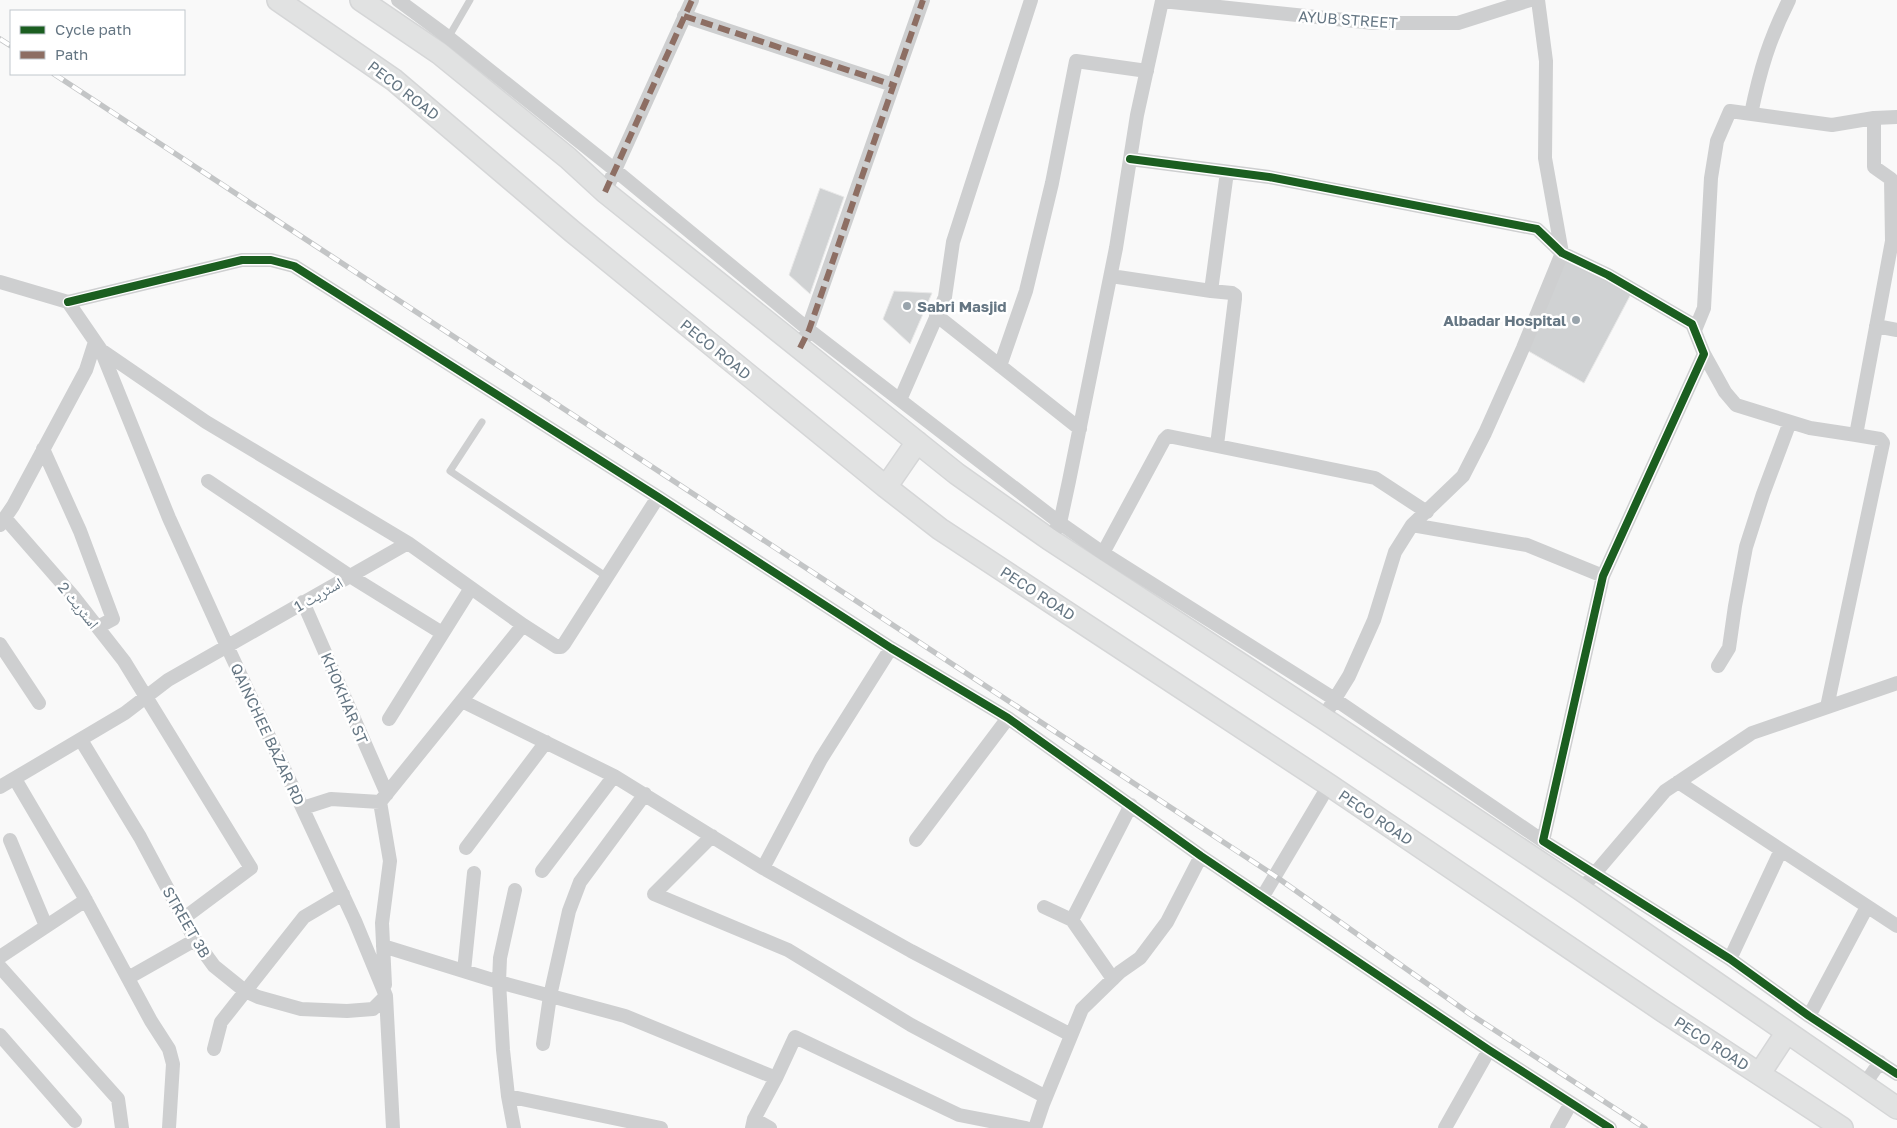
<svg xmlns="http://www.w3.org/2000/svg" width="1897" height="1128" viewBox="0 0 1897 1128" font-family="'Golos Text','Noto Naskh Arabic',sans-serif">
<rect width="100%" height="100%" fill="#f9f9f9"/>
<path fill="#d0d2d3" stroke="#e8e8e8" d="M820,188L844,197L810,294L789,275Z
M1562,253L1632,292L1584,383L1523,348Z
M894,291L932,293L910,344L883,319Z"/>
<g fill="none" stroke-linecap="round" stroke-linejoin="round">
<defs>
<path id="primary" d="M278,0L394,80L573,232L886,487L940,529L1329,785L1663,1011L1842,1128
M361,0L439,53L568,158L605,192L917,442L957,474L1049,539L1323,718L1580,889L1897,1108
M886,487L917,442
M1760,1073L1787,1032"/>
</defs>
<use href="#primary" stroke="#d5d6d7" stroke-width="24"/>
<path stroke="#cecfd0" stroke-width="7" d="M448,38L470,0
M482,422L450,471L607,577"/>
<path stroke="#cecfd0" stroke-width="14" d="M398,0L448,37L615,170L809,330L1060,523L1103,553L1336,700L1543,841
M684,16L893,85
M1751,114C1760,70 1769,40 1789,0
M1130,159L1269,177L1537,229L1562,253L1608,275L1692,324L1704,354L1603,576L1543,841L1730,959L1809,1016L1897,1074
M605,192L692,0
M1111,276L1211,291
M0,282L68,302
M68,302L242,260H271L294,266L658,497L891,648L1008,718L1201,856L1489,1050L1610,1128
M68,302L101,350L206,422L408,543L523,625L557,647H561L564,644L658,497
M936,315L1080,429
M1876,326L1897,330
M1695,330L1704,308L1711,178L1717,141L1730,111L1832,125L1874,118L1897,117
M805,337L923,0
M101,350L169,518L227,646L355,921L386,996L393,1128
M1704,354L1725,392L1736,405L1810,428L1856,435L1892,241L1891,179L1874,167V118
M1000,366L1026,291L1052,183L1076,61L1147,71
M900,400L945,297L953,242L1031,0
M1217,445L1235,299V295L1232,293L1211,291L1227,172
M43,449L80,531L113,619L98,627
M208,481L350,576L442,633
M5,518L73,596L124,661L251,868L184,918
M0,525L13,506L86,370L95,342
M1412,525L1527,545L1603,576
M1055,530L1060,523L1069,481L1116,248L1137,115L1162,1L1374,23H1458L1530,0
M1103,553L1164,440L1168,436L1375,478L1427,512
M303,602L387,794
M0,644L39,703
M1718,666L1729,648L1735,606L1746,547L1763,494L1790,422
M462,701L614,776L763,868L911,951L1071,1035
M1827,707L1883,443L1880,439L1856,435
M1323,718L1349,676L1374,620L1395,552L1412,525L1463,476L1485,433L1523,348L1562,253L1545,158L1546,61L1538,0
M389,719L471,588
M81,740L140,837L195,940L214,966L245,991L258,997L301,1009L347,1011L373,1009L386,996
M15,779L82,893L151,1021L169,1049L173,1064L169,1128
M1678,782L1897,926
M0,787L125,713L168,680L408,543
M303,808L331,799L380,802
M712,836L654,894L788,950L911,1025L1046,1097
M10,840L46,926
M916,840L1008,718
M466,848L546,742
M763,868L821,759L891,648
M542,871L614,776
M1590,879L1665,791L1752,733L1897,683
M1263,896L1329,785
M1044,907L1072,920
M383,946L499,982L625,1016L776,1078
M0,957L86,900
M1730,959L1781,850
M0,967L118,1099L122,1128
M464,971L474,873
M128,978L195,940
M1113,979L1072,920L1131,805
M385,985L382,923L390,861L380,802L523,625
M1809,1016L1867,907
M0,1035L75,1121
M543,1044L550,996L569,911L580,882L645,794
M214,1049L221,1022L304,917L343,894
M1864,1085L1880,1062
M508,1096L661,1128
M754,1119L770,1128
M514,1128L508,1096L503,1050L499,982L500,958L515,890
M752,1128L754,1119L776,1078L795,1037L959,1115L1026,1128
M1035,1128L1043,1104L1082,1009L1120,972L1140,958L1167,922L1201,856
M1445,1128L1489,1050
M1557,1128L1571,1103"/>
<use href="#primary" stroke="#e1e2e2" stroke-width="21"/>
<defs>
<path id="rail" d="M0,39L11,46
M54,74L1275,876L1470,1014L1645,1128"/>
</defs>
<use href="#rail" stroke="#c3c5c6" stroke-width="5.5"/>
<use href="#rail" stroke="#fff" stroke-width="4" stroke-dasharray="11" stroke-linecap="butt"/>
<path stroke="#8d6e63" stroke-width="6" stroke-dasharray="12 6" stroke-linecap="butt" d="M684,16L893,85
M605,192L692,0
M800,348L809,330L923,0"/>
<defs>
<path id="cycleway" d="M1130,159L1269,177L1537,229L1562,253L1608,275L1692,324L1704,354L1603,576L1543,841L1730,959L1809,1016L1897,1074
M68,302L242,260H271L294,266L658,497L891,648L1008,718L1201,856L1489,1050L1610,1128"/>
</defs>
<use href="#cycleway" stroke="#fff" stroke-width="11"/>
<use href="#cycleway" stroke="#1b5e20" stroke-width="8"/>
</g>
<g fill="#99a4ac" stroke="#fff" stroke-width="2">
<circle cx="907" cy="306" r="5"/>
<circle cx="1576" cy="320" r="5"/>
</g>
<g text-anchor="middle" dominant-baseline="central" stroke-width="5" stroke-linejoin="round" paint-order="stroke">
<g font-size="15" fill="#657683" stroke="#fff">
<text transform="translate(1348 19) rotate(4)">AYUB STREET</text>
<text transform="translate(404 90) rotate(38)">PECO ROAD</text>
<text transform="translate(716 349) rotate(39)">PECO ROAD</text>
<text transform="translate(1038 593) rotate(33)">PECO ROAD</text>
<text transform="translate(318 594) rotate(-30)">اسٹریٹ 1</text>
<text transform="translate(79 605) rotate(51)">اسٹریٹ 2</text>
<text transform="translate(345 698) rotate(67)">KHOKHAR ST</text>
<text transform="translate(268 734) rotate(65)">QAINCHEE BAZAR RD</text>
<text transform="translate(1376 817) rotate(34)">PECO ROAD</text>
<text transform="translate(187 922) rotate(60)">STREET 3B</text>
<text transform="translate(1712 1043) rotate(33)">PECO ROAD</text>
</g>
<g font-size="15" font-weight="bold" fill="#657683" stroke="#fff" text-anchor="start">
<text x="917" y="306">Sabri Masjid</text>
<text x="1566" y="320" text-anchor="end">Albadar Hospital</text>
</g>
</g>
<rect x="10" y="10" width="175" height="65" fill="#ffffff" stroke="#c1c8cd"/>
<rect x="20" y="26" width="25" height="8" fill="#1b5e20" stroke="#c1c8cd"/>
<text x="55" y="35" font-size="15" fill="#657683">Cycle path</text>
<rect x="20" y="51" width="25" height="8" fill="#8d6e63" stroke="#c1c8cd"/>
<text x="55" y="60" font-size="15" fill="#657683">Path</text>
</svg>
